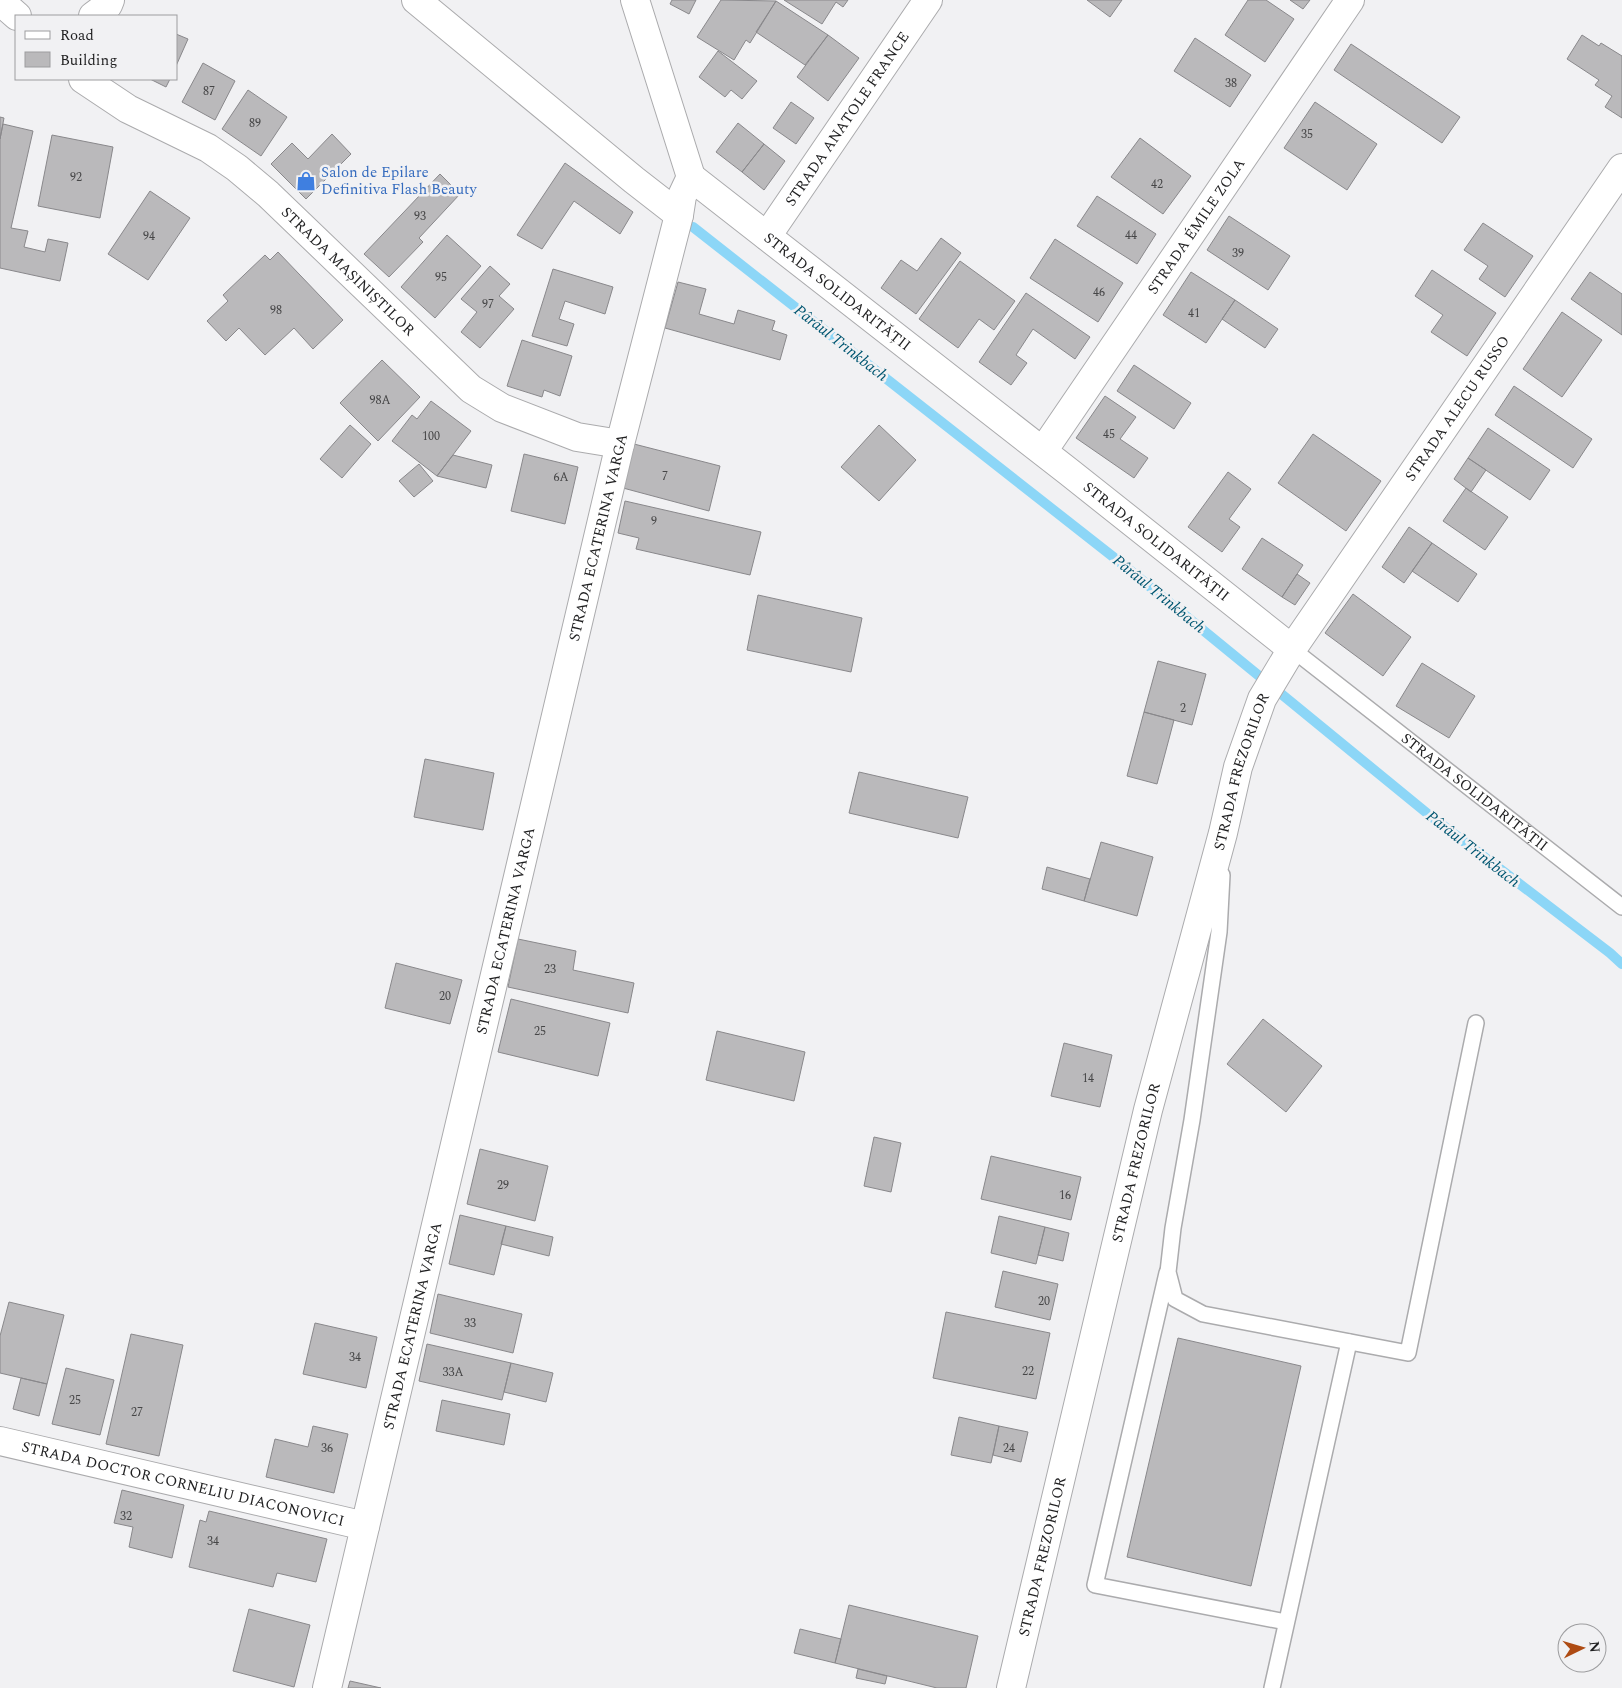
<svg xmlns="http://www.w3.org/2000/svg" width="1622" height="1688" viewBox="0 0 1622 1688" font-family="Spectral,serif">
<rect width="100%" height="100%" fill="#f1f1f3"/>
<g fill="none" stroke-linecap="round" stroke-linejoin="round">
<path stroke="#8cd6f7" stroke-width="10" d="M693,227L1121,563L1428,814L1610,953L1622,964"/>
</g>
<path fill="#bab9bb" stroke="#89888b" d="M672,0H696L689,14L670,4Z
M721,0L776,1L750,43L746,40L734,60L697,37Z
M784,0H848L843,7L836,2L822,24Z
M1087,0H1122L1110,17Z
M1248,0H1266L1294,19L1265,62L1225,35Z
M1290,0H1310L1303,9Z
M776,1L828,35L805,65L756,32Z
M176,34L188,39L176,66Z
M828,35L859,58L828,101L797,77Z
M1582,35L1599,46L1601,43L1622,56V118L1605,107L1612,96L1595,85L1599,80L1567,59Z
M1195,38L1251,75L1230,107L1174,71Z
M1351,44L1460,117L1442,143L1334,70Z
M718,51L757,81L742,99L731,90L725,97L699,77Z
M203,63L235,81L215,120L182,102Z
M150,79H170L166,87Z
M248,90L287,117L261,156L222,129Z
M791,102L814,118L796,144L773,128Z
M1315,102L1377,144L1347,190L1284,148Z
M0,117L4,118L0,139Z
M738,123L764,144L742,172L716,152Z
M3,124L33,131L11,228L28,231L24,247L45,252L48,239L68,243L60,281L0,268V139Z
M332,134L351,154L306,199L271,164L292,143L308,159Z
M52,135L113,147L100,218L38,206Z
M1140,138L1191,176L1163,214L1111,177Z
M764,144L785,161L764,190L742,172Z
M565,163L633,212L620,234L574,201L542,249L517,235Z
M440,174L460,194L419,238L423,242L389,277L364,254Z
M150,191L190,218L148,280L108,254Z
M1097,196L1156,234L1137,264L1077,226Z
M1229,216L1290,256L1268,290L1207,250Z
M1483,223L1533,256L1505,297L1479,279L1488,266L1464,250Z
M447,235L481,266L435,318L401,287Z
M941,238L961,253L916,314L881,288L901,260L917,271Z
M1055,239L1123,283L1098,322L1030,278Z
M278,252L343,320L313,349L294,328L265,355L239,328L226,341L207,321L228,301L223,295L265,255L270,260Z
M960,261L1015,301L994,330L979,319L958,348L919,319Z
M490,266L510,284L499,296L514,309L480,348L461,332L477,312L461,299Z
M553,269L613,287L605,314L565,301L559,319L574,324L567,346L532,336Z
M1432,270L1496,313L1467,356L1431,332L1443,315L1415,296Z
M1191,272L1235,300L1206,343L1163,315Z
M1590,272L1622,294V335L1571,299Z
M678,282L706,289L699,314L734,324L738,310L775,321L772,330L787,335L780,360L665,328Z
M1026,293L1090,337L1075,359L1033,329L1016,355L1027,363L1011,385L979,362Z
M1235,300L1278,329L1265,348L1222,319Z
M1562,312L1602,340L1562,397L1523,369Z
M522,340L572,356L560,396L544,390L542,397L507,386Z
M382,360L420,397L378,441L340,403Z
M1134,365L1191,403L1174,429L1117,391Z
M1514,386L1592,439L1573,468L1495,415Z
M1105,396L1136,417L1120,439L1148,458L1134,478L1076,438Z
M431,401L471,431L437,476L392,441L412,415L417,419Z
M350,425L371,444L342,478L320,459Z
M879,425L916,460L879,501L841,467Z
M1488,428L1550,470L1530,500L1468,458Z
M1313,434L1381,481L1346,531L1278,483Z
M634,444L720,466L709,511L623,488Z
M524,454L578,467L565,524L511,511Z
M453,455L492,465L486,488L437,476Z
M1468,458L1486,470L1471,492L1454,479Z
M419,464L433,481L414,497L399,481Z
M1228,472L1251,489L1229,519L1240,527L1222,552L1188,527Z
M1466,488L1508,517L1485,550L1443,521Z
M625,501L761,532L750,575L636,549L639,538L618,533Z
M1409,527L1432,543L1404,583L1382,567Z
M1262,538L1303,565L1282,597L1242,569Z
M1432,543L1477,574L1458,602L1412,571Z
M1297,574L1310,583L1295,605L1282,597Z
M1353,594L1411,637L1383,676L1325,633Z
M758,595L862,618L851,672L747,650Z
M1158,661L1206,674L1192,725L1144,712Z
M1422,663L1475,696L1449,738L1396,706Z
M1144,712L1174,720L1157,784L1127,776Z
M425,759L494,773L483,830L414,817Z
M859,772L968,797L958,838L849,813Z
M1101,842L1153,857L1137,916L1084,901Z
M1047,867L1090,879L1084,901L1042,889Z
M518,939L576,951L573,970L634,983L628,1013L508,987Z
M396,963L462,980L450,1024L385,1008Z
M511,999L610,1023L598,1076L498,1052Z
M1263,1019L1322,1066L1286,1112L1227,1064Z
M717,1031L805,1052L794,1101L706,1080Z
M1064,1043L1112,1055L1100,1107L1051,1096Z
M874,1137L901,1143L891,1192L864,1186Z
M480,1149L548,1166L535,1221L467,1204Z
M991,1156L1081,1177L1071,1220L981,1199Z
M460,1215L506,1226L494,1275L449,1264Z
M999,1216L1045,1227L1036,1264L991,1253Z
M506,1226L553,1237L549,1256L501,1244Z
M1045,1227L1069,1233L1063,1261L1038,1255Z
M1003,1271L1058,1284L1050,1320L995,1307Z
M438,1294L522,1314L513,1353L430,1333Z
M9,1302L64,1315L47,1384L0,1373V1336Z
M946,1312L1050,1333L1036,1399L933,1378Z
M315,1323L377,1337L366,1388L303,1374Z
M131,1334L183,1345L159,1456L106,1444Z
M1178,1338L1301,1366L1251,1586L1127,1557Z
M427,1344L511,1363L502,1400L419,1381Z
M511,1363L553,1373L546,1402L504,1392Z
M66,1368L114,1380L100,1435L52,1424Z
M21,1378L47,1384L39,1416L13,1409Z
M442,1400L510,1414L504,1445L436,1431Z
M959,1417L999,1426L991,1463L951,1455Z
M313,1426L348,1434L334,1493L266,1477L275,1439L308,1447Z
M999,1426L1028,1432L1021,1462L993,1455Z
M122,1490L184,1505L172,1558L129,1547L133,1527L114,1523Z
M209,1511L327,1539L316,1582L277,1573L273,1587L189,1567L200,1520L206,1522Z
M849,1605L978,1636L966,1688H937L835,1663Z
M249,1609L310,1625L294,1687L233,1671Z
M800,1629L841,1639L835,1663L794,1653Z
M858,1669L887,1676L885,1684L856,1678Z
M350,1681L381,1688H348Z"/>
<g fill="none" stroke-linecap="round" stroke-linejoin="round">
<defs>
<g id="lane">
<path id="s1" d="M1292,649L1622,907"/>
<path d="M1222,875L1219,932L1192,1120L1173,1228L1168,1272L1175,1299L1203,1314L1408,1353L1476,1023"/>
<path d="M1167,1273L1095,1585L1286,1622"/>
<path d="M1272,1688L1349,1342"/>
</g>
<g id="street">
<path d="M416,0L634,180L679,215"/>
<path d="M635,0L691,177"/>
<path d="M0,1L17,16"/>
<path d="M93,16L108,5L110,0"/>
<path id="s2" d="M83,79L128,109L208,148L237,168L268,194L471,389L502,408L577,437L620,444"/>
<path id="s3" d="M691,177L1069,472L1292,649"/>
<path id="s4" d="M767,236L928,0"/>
<path id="s5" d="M1043,451L1350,0"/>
<path id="s6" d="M0,1441L365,1526"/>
<path id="s7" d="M327,1688L620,444L679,215L682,196L691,177"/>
<path id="s8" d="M1011,1688L1148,1110L1223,833L1238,767L1262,699L1292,649L1622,168"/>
</g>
</defs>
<use href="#lane" stroke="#ababad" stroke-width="18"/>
<use href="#street" stroke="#ababad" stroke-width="30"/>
<use href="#lane" stroke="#fff" stroke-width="15"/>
<use href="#street" stroke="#fff" stroke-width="28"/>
</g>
<defs>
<symbol id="shop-bare" viewBox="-9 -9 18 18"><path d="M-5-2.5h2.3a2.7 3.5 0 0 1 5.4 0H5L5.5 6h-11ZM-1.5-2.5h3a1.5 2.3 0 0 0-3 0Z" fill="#3f7fe0" stroke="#f1f1f3" stroke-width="2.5" paint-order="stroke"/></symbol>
</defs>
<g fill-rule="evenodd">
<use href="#shop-bare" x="292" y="167" width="28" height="28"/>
</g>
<g text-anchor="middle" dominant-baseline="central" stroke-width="5" stroke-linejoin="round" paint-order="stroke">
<g font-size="12" fill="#464647">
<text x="1231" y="83">38</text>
<text x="209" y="91">87</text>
<text x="255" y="123">89</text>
<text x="1307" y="134">35</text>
<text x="76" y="177">92</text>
<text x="1157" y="184">42</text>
<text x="420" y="216">93</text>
<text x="1131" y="235">44</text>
<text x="149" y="236">94</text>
<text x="1238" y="253">39</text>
<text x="441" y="277">95</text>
<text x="1099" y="292">46</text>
<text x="488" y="304">97</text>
<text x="276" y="310">98</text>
<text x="1194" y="313">41</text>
<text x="380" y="400">98A</text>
<text x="1109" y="434">45</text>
<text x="431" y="436">100</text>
<text x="665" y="476">7</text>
<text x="561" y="477">6A</text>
<text x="654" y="521">9</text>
<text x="1183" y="708">2</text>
<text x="550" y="969">23</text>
<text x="445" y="996">20</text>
<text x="540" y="1031">25</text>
<text x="1088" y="1078">14</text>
<text x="503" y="1185">29</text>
<text x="1065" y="1195">16</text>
<text x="1044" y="1301">20</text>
<text x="470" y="1323">33</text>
<text x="355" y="1357">34</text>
<text x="1028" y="1371">22</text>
<text x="453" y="1372">33A</text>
<text x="75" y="1400">25</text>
<text x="137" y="1412">27</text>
<text x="327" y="1448">36</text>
<text x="1009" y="1448">24</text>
<text x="126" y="1516">32</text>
<text x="213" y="1541">34</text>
</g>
<g font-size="15" fill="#1f1f20" stroke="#f1f1f3">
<text stroke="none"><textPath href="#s4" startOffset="142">STRADA ANATOLE FRANCE</textPath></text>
<text stroke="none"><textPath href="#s5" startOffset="272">STRADA ÉMILE ZOLA</textPath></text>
<text stroke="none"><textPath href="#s2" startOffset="330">STRADA MAȘINIȘTILOR</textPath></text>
<text stroke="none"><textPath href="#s3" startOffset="186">STRADA SOLIDARITĂȚII</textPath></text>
<text stroke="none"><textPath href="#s8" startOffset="1371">STRADA ALECU RUSSO</textPath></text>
<text stroke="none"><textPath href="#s7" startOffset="1182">STRADA ECATERINA VARGA</textPath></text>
<text stroke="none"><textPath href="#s3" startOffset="591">STRADA SOLIDARITĂȚII</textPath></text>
<text stroke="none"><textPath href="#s8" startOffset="945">STRADA FREZORILOR</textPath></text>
<text stroke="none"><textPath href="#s1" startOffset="232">STRADA SOLIDARITĂȚII</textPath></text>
<text stroke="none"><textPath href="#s7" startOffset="778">STRADA ECATERINA VARGA</textPath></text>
<text stroke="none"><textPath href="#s8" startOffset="540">STRADA FREZORILOR</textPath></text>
<text stroke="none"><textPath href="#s7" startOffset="372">STRADA ECATERINA VARGA</textPath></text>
<text stroke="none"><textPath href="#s6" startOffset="188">STRADA DOCTOR CORNELIU DIACONOVICI</textPath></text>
<text stroke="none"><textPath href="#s8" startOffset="135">STRADA FREZORILOR</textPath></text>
</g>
<g font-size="15" fill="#366cbe" stroke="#f1f1f3" text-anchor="start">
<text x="321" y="172">Salon de Epilare<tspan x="321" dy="17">Definitiva Flash Beauty</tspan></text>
</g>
<g font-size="16" font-style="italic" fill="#005671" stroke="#f1f1f3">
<text transform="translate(841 343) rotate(38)">Pârâul Trinkbach</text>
<text transform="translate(1159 594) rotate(39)">Pârâul Trinkbach</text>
<text transform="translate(1473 849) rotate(38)">Pârâul Trinkbach</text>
</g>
</g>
<rect x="15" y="15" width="162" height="65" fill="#f1f1f3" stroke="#9d9d9f"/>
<rect x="25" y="31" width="25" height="8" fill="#ffffff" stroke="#9d9d9f"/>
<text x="60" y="40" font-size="15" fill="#1f1f20">Road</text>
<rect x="25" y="52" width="25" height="15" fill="#bab9bb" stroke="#9d9d9f"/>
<text x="60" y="65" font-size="15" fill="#1f1f20">Building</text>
<g transform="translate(1582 1648) rotate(85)"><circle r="24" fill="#f1f1f3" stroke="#9d9d9f"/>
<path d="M0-4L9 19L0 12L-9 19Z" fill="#ae4b13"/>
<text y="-8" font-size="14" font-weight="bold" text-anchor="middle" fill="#1f1f20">N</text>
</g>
</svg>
